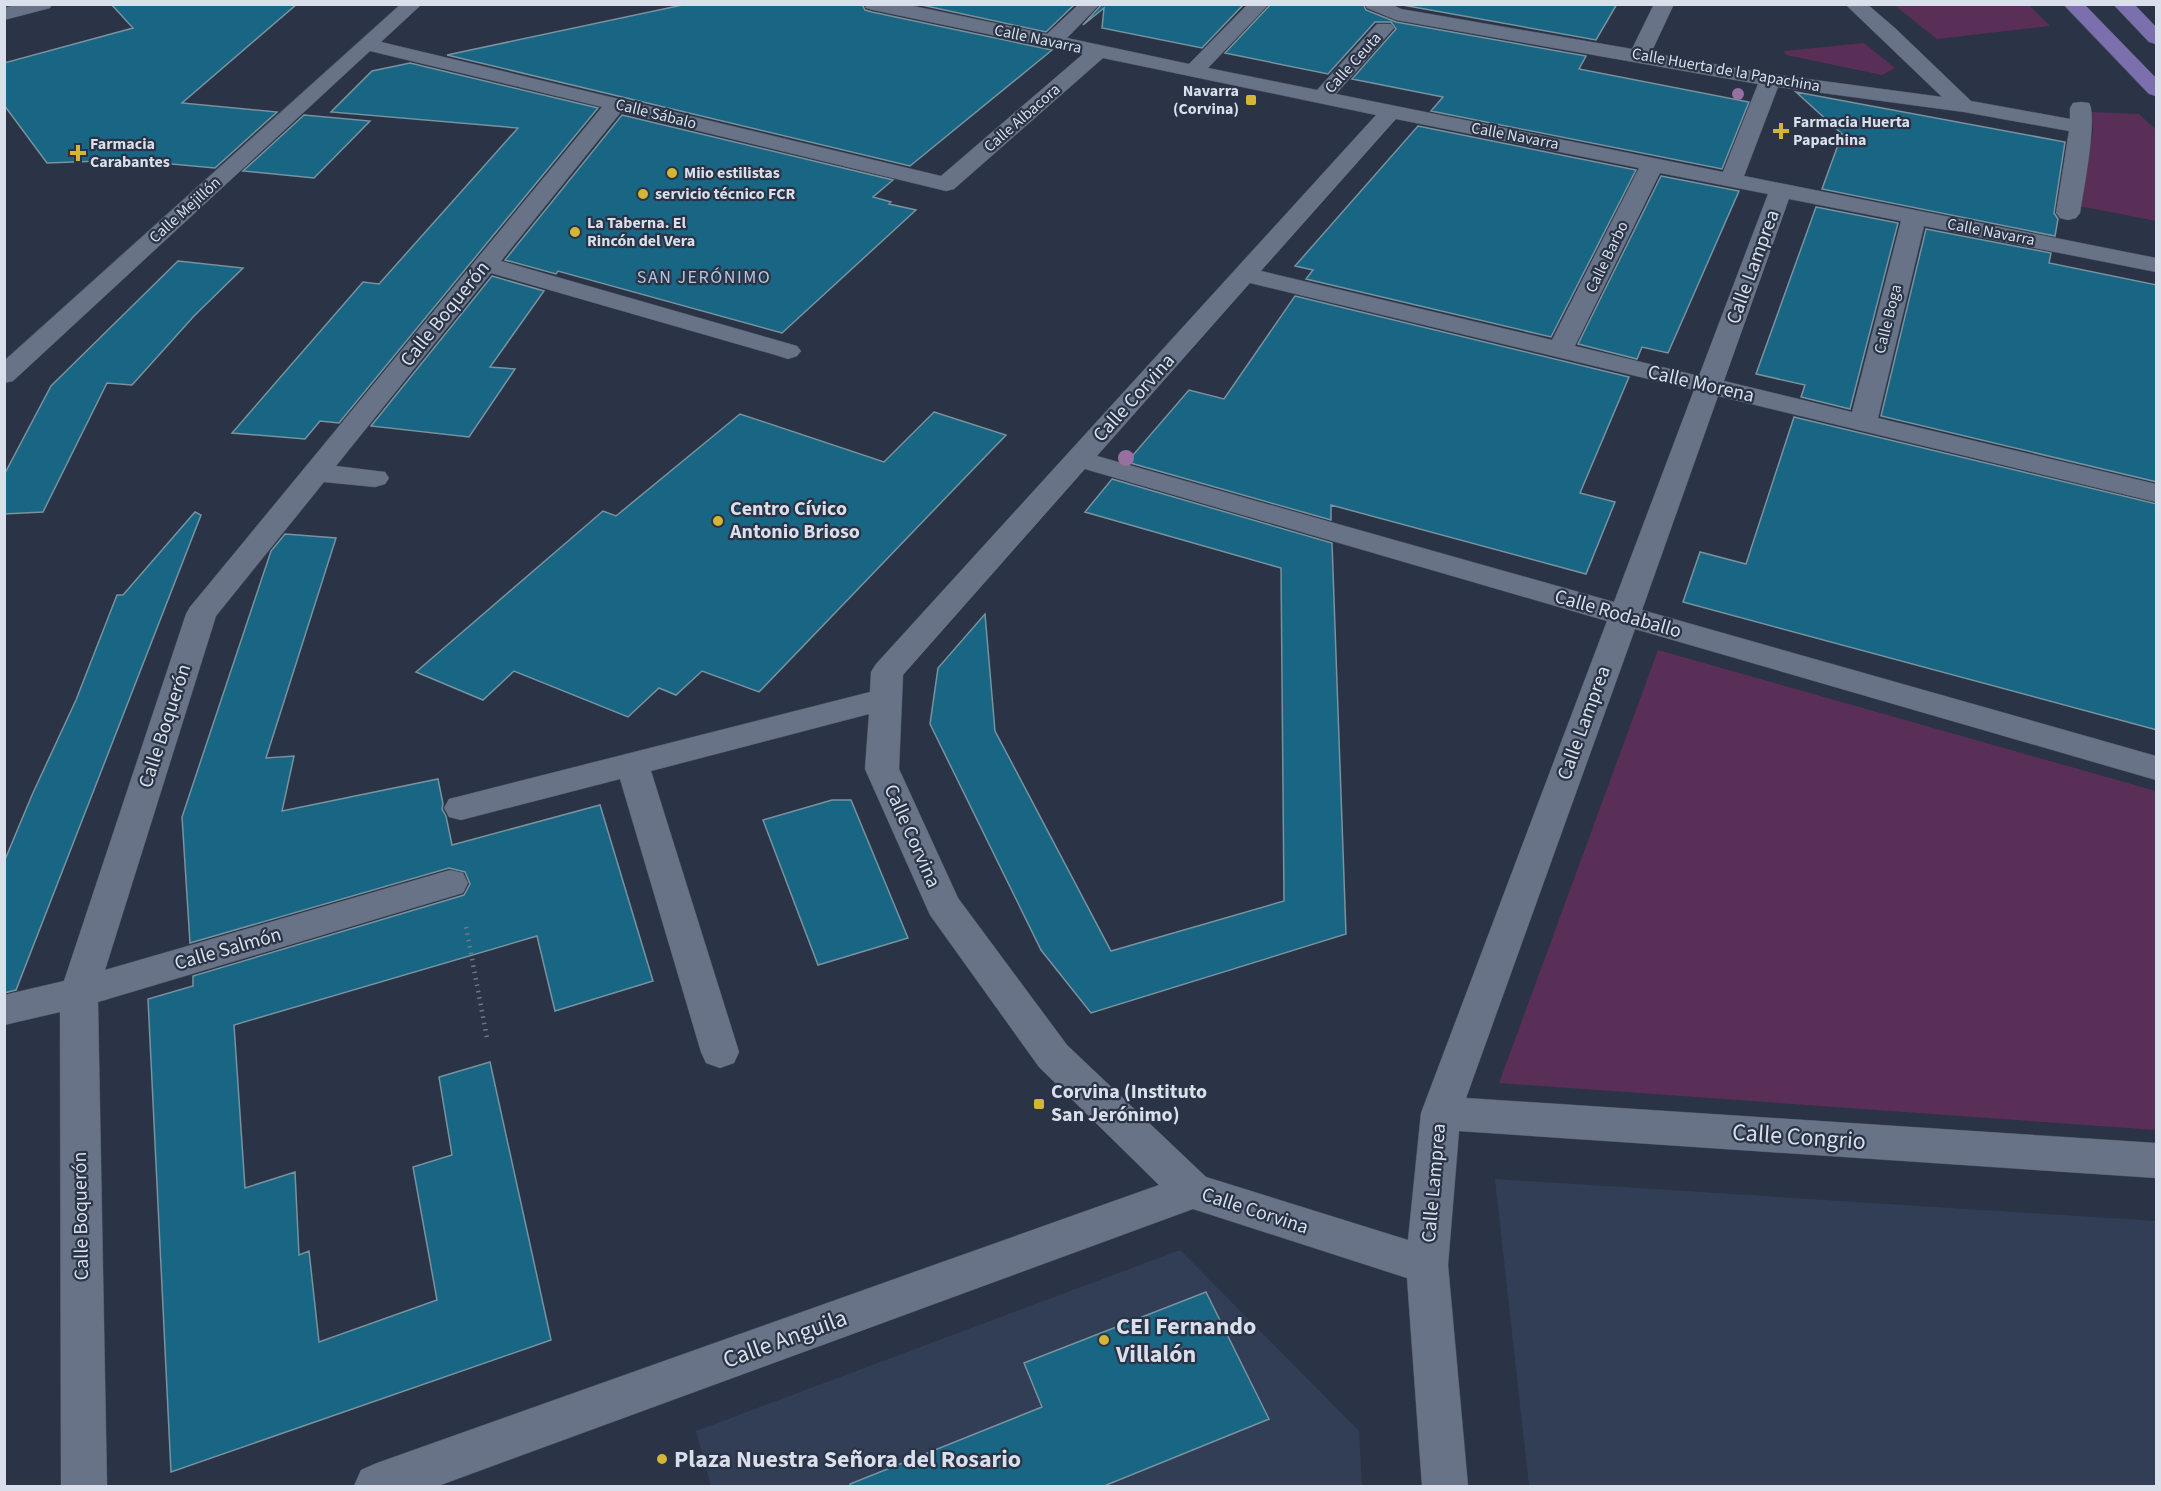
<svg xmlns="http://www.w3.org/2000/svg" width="2161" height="1491" viewBox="0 0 2161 1491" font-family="'Source Sans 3',sans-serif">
<rect width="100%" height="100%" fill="#2a3446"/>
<path fill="#313e56" d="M1495,1179L2156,1221V1486H1529Z
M1180,1250L1359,1431L1362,1486H711L696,1431Z"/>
<path fill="#592e57" d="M1894,5H2029L2050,26L1937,39Z
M1864,43L1895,68L1882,75L1786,55L1784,51Z
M2092,112L2139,114L2156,130V221L2079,206L2093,133Z
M1658,650L2156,791V1130L1499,1083Z"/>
<path fill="#186684" stroke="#78929f" stroke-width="1.5" d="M111,4H297L182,103L277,112L215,168L128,160L47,163L4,105V63L133,28Z
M687,4H862L865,10L872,12L1052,50L910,166L447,55Z
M917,4H1075L1046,32Z
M1102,4H1244L1202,48L1102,28L1104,8L1083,25Z
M1271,4H1363L1366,10L1396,22L1586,56L1579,69L1749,102L1722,169L1431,111L1443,97L1352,79L1396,29L1391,22H1375L1328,74L1225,53Z
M1397,4H1617L1596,40Z
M410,63L598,108L339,423L320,421L305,439L232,433L363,282L379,284L518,128L331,112L372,71Z
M1796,92L2065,142L2054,213L2058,219L2055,236L1822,189L1842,134Z
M304,115L370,121L314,178L243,171Z
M622,115L893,180L873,197L891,202L889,204L916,210L782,333L558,271L556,274L505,260Z
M1418,126L1636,170L1551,337L1306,279L1313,270L1295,266Z
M1661,176L1739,191L1668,353L1642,347L1637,359L1578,344Z
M1816,207L1898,223L1850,409L1801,397L1805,385L1756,374Z
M1926,229L2051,253L2049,263L2157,285V482L1881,416Z
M178,261L243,268L194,316L132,385L107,383L43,512L4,514V475L51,386Z
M492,276L544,291L490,367L515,369L469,437L371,426Z
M1295,296L1629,377L1580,493L1615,502L1586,574L1331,505V520L1127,462L1189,390L1224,399Z
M934,412L1006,435L759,692L702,671L676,695L659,688L628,717L514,671L483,700L416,672L603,511L616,516L740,414L884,462Z
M1794,417L2157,504V730L1683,602L1700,552L1746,564Z
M1112,479L1332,543L1346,934L1091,1013L1041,950L930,724L938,668L985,614L995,731L1111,951L1284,901L1281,568L1085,512Z
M195,512L201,515L16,990L4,993V862L32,795L76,700L117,595H123Z
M285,534L336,538L266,758L294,756L282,811L438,779L443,804L442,809L446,816L452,845L600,805L653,981L555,1011L537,936L234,1025L245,1188L295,1172L299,1255L309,1251L319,1342L437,1300L413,1167L452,1155L439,1077L490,1062L551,1340L171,1472L148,999L193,986V976L464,895L470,884L465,872L449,868L190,943L182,817L271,551Z
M832,800H851L908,938L818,965L763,820Z
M1206,1292L1269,1419L1104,1486H850V1484L1042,1407L1024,1363Z"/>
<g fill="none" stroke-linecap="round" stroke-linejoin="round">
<defs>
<path id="minor" d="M18,4H52L50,8L4,20V8Z
M401,4H422L381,42L941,176L1083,54L873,10L866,8L864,4H904L1047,34L1079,4H1100L1067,38L1189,64L1248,4H1269L1208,68L1317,90L1377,24H1391L1394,28L1336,94L1723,172L1758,84L1396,20L1367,8L1365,4H1391L1401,9L1632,49L1654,4H1674L1651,53L1770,74L1942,97L1845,4H1867L1896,29L1971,101L2070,119V108L2073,103L2081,102L2089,103C2098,117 2083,193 2080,213L2076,218L2068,220L2060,218L2056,213L2069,131L1964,112L1778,87L1744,176L2156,258V272L1924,226L1878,418L2156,484V502L1718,396L1642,610L2156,756V780L1635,629L1466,1098L2156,1143V1178L1459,1131L1448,1265L1468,1486H1422L1407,1278L1193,1209L438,1486H354L361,1470L377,1463L1159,1185L1039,1067L930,915L865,769L869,714L651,771L739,1052L734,1063L720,1068L706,1063L701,1052L620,779L461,820L449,817L444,808L449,799L461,796L870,692L871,672L876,664L1376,115L1103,58L954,189L946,191L621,112L501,261L797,346L801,351L797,356L788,359L779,356L491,273L336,466L385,472L389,478L385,484L375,487L324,482L216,616L105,970L450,870L463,873L468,883L463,893L98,1002L107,1486H61L60,1012L4,1025V995L64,981L186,614L190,607L602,107L370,51L13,381L4,383V361ZM1396,119L1639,168L1552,340L1261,271ZM1660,173L1768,194L1699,376L1575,346ZM1789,199L1901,221L1852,412L1724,381ZM1250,283L1694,390L1614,602L1097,456ZM1085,469L1607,621L1421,1113L1408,1240L1206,1177L1067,1045L958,898L899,769L903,675Z"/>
<path id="major" d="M2063,4H2084L2156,78V96L2149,94Z
M2113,4H2134L2156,27V44L2149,42Z"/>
</defs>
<use href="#minor" stroke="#4a5261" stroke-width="1"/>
<use href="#major" stroke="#4a5261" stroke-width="1"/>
<path stroke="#6e7787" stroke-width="4.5" stroke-dasharray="1.5 5" stroke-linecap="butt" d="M466,927L487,1038"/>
<use href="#minor" fill="#687388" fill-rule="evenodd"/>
<use href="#major" fill="#7b70ad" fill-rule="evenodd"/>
</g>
<g fill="#976fa1">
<circle cx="1738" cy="94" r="6"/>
<circle cx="1126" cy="458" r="8"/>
</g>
<g fill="#d3b635" stroke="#2a3446" stroke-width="2">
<rect x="1245" y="94" width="12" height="12" rx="3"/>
<path d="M1778 122h6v6h6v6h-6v6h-6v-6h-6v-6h6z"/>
<path d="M75 144h6v6h6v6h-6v6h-6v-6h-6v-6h6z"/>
<circle cx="672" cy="173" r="6"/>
<circle cx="643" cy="194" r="6"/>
<circle cx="575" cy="232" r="6"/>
<circle cx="718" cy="521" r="6"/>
<rect x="1033" y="1098" width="12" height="12" rx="3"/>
<circle cx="1104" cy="1340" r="6"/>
<circle cx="662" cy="1459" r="6"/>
</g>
<g text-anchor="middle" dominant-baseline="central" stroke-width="4.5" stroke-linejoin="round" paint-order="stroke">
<g font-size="16" fill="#d9dfeb" stroke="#2a3446">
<text transform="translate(1038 39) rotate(12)">Calle Navarra</text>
<text transform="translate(1353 63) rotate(-48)">Calle Ceuta</text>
<text transform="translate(1726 70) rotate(10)">Calle Huerta de la Papachina</text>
<text transform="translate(656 114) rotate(14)">Calle Sábalo</text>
<text transform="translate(1022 118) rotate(-41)">Calle Albacora</text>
<text transform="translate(1515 136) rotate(11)">Calle Navarra</text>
<text transform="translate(185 210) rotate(-42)">Calle Mejillón</text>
<text transform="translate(1991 232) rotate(11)">Calle Navarra</text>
<text transform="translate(1607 257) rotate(-64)">Calle Barbo</text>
<text transform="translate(1888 319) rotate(-76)">Calle Boga</text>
</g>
<g font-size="16" font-weight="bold" fill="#d9dfeb" stroke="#2a3446" text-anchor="start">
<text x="1239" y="91" text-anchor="end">Navarra<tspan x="1239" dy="18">(Corvina)</tspan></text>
<text x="1793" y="122">Farmacia Huerta<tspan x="1793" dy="18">Papachina</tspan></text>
<text x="90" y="144">Farmacia<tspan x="90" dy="18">Carabantes</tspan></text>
<text x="684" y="173">Miio estilistas</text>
<text x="655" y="194">servicio técnico FCR</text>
<text x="587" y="223">La Taberna. El<tspan x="587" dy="18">Rincón del Vera</tspan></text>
</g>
<g font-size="18" letter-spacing="1.5" fill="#b8c5dc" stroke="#2a3446">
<text x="704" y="277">SAN JERÓNIMO</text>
</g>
<g font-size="20" fill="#d9dfeb" stroke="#2a3446">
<text transform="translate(1753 267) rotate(-70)">Calle Lamprea</text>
<text transform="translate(445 314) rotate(-51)">Calle Boquerón</text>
<text transform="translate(1701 384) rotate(13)">Calle Morena</text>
<text transform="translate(1134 398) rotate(-48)">Calle Corvina</text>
<text transform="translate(1618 614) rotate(16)">Calle Rodaballo</text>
<text transform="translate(1584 723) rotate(-70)">Calle Lamprea</text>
<text transform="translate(165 726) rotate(-72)">Calle Boquerón</text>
<text transform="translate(912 836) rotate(66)">Calle Corvina</text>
<text transform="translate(228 949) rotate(-16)">Calle Salmón</text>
<text transform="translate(1434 1183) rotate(-85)">Calle Lamprea</text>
<text transform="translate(1255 1211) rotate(18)">Calle Corvina</text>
<text transform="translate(81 1216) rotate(-91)">Calle Boquerón</text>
</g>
<g font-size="20" font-weight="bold" fill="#d9dfeb" stroke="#2a3446" text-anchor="start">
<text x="730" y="509">Centro Cívico<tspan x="730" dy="23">Antonio Brioso</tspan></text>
<text x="1051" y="1092">Corvina (Instituto<tspan x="1051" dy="23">San Jerónimo)</tspan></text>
</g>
<g font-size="24" fill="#d9dfeb" stroke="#2a3446">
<text transform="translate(1799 1137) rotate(4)">Calle Congrio</text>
<text transform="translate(785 1339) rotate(-20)">Calle Anguila</text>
</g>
<g font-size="24" font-weight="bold" fill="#d9dfeb" stroke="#2a3446" text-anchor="start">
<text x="1116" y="1326">CEI Fernando<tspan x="1116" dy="28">Villalón</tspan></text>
<text x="674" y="1459">Plaza Nuestra Señora del Rosario</text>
</g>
</g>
<rect width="2161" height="1491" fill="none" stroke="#d9dfeb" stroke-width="12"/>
</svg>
